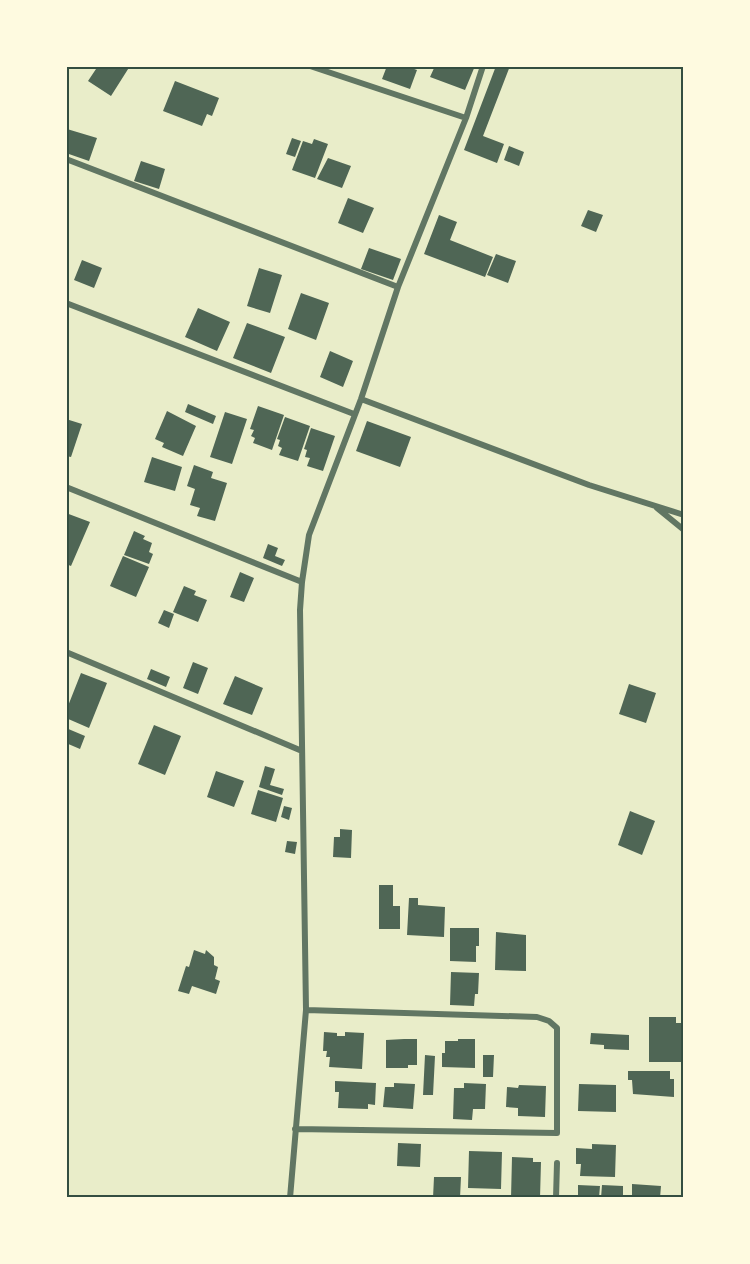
<svg xmlns="http://www.w3.org/2000/svg" width="750" height="1264" viewBox="0 0 750 1264" font-family="Arial,sans-serif">
<rect width="100%" height="100%" fill="#e9edc9"/>
<path fill="#4f6655" d="M98,66H130L111,96L88,81Z
M387,66H406L417,70L410,89L382,79Z
M435,66H475L465,90L430,77Z
M496,66H510L483,136L504,144L497,163L464,150Z
M175,81L219,98L212,116L207,114L202,126L163,111Z
M67,129L97,138L89,161L66,153Z
M292,138L301,141L295,157L286,154Z
M314,139L328,144L315,178L292,170L303,141L312,144Z
M509,146L524,152L519,166L504,160Z
M328,158L351,166L342,188L317,179Z
M141,161L165,169L159,189L134,181Z
M348,198L374,208L363,233L338,223Z
M588,210L603,215L596,232L581,226Z
M439,215L457,222L450,240L493,257L485,277L424,254Z
M369,248L401,259L393,280L361,269Z
M496,254L516,261L508,283L487,275Z
M82,260L102,268L94,288L74,280Z
M259,268L282,275L270,313L247,306Z
M301,293L329,303L316,340L288,329Z
M198,308L230,322L217,351L185,337Z
M247,323L285,337L271,373L233,358Z
M330,351L353,361L343,387L320,377Z
M188,404L216,416L213,424L185,412Z
M258,406L284,415L272,450L253,443L255,438L251,436L254,430L250,429Z
M167,411L196,426L183,456L162,447L164,443L155,439Z
M225,412L247,419L232,464L210,457Z
M285,417L310,426L298,461L279,455L282,448L278,446L280,440L277,439Z
M66,419L82,424L71,457L66,456Z
M367,421L411,437L400,467L356,451Z
M311,428L335,436L323,471L307,466L310,458L305,457L307,450L304,449Z
M152,457L182,467L175,491L144,482Z
M194,465L213,472L211,478L227,483L215,521L197,516L200,508L190,505L195,489L187,486Z
M66,513L90,522L71,566L66,564Z
M134,531L145,536L143,539L152,543L149,552L153,554L149,564L124,555Z
M268,544L278,548L275,556L285,560L282,566L263,558Z
M123,556L149,567L136,597L110,586Z
M240,572L254,578L244,602L230,597Z
M184,586L196,591L194,595L207,600L198,622L173,612Z
M164,610L174,614L169,628L158,623Z
M193,662L208,668L198,694L183,688Z
M151,669L170,677L166,687L147,679Z
M81,673L107,683L89,728L66,718V711Z
M235,676L263,688L252,715L223,704Z
M629,684L656,693L646,723L619,714Z
M154,725L181,736L165,775L138,764Z
M66,728L85,736L80,749L66,743Z
M265,766L275,769L270,785L284,789L282,795L259,787Z
M216,771L244,781L234,807L207,797Z
M258,790L283,798L276,822L251,814Z
M284,806L292,808L289,820L281,817Z
M630,811L655,821L642,855L618,845Z
M340,829L352,830L351,858L333,857L334,837H340Z
M287,841L297,842L295,854L285,852Z
M379,885H393V906H400V929H379Z
M409,898H418V905L445,907L444,937L407,935Z
M450,928H479V946H476V962L450,961Z
M496,932L526,935V971L495,970Z
M194,950L205,954L206,950L214,957V965L218,967L215,979L220,981L216,994L192,986L189,994L178,991L186,966L189,967Z
M451,972L479,973L478,994H475L474,1006L450,1005Z
M649,1017H676V1023H684V1062H649Z
M324,1032L337,1033V1036H345V1032L364,1033L362,1069L329,1067L330,1057H326L327,1051H323Z
M591,1033L629,1035V1050L604,1049V1045L590,1044Z
M404,1039H417V1065H408V1068H386V1040Z
M458,1039H475V1068L442,1067V1053H445V1041H458Z
M425,1055L435,1056L433,1095H423Z
M483,1055H494L493,1077H483Z
M628,1071H670V1079H674V1097L633,1094L632,1080H628Z
M335,1081L376,1083L375,1105L368,1104V1109L338,1108L339,1092H335Z
M394,1083L415,1084L413,1109L383,1107L385,1087H394Z
M464,1083L486,1084L485,1109H473L472,1120L453,1119L454,1088H464Z
M579,1084L616,1085V1112L578,1111Z
M519,1085L546,1086L545,1117L518,1116V1108L506,1107L507,1087L518,1088Z
M398,1143L421,1144L420,1167L397,1166Z
M592,1144L616,1145L615,1177L580,1176L581,1164H576V1148L592,1149Z
M469,1151L502,1152L501,1189L468,1188Z
M512,1157L533,1158V1162H541L540,1198H511Z
M434,1177H461L460,1198H433Z
M632,1184L661,1186L660,1198H632Z
M578,1185L600,1186L599,1198L578,1197Z
M602,1185L623,1186V1198H601Z"/>
<g fill="none" stroke-linecap="round" stroke-linejoin="round">
<path stroke="#617663" stroke-width="6" d="M310,66L466,118
M66,159L398,287
M66,303L354,414
M361,399L589,485L684,515
M66,487L302,582
M657,508L684,530
M66,652L302,751
M295,1129L557,1133V1028L549,1021L537,1017L306,1010
M290,1198L306,1010L300,610L302,582L309,535L361,399L398,287L466,118L483,66
M556,1198L557,1163"/>
</g>
<rect width="750" height="1264" fill="none" stroke="#fefae0" stroke-width="135"/>
<rect x="68" y="68" width="614" height="1128" fill="none" stroke="#344e41" stroke-width="2"/>
</svg>
